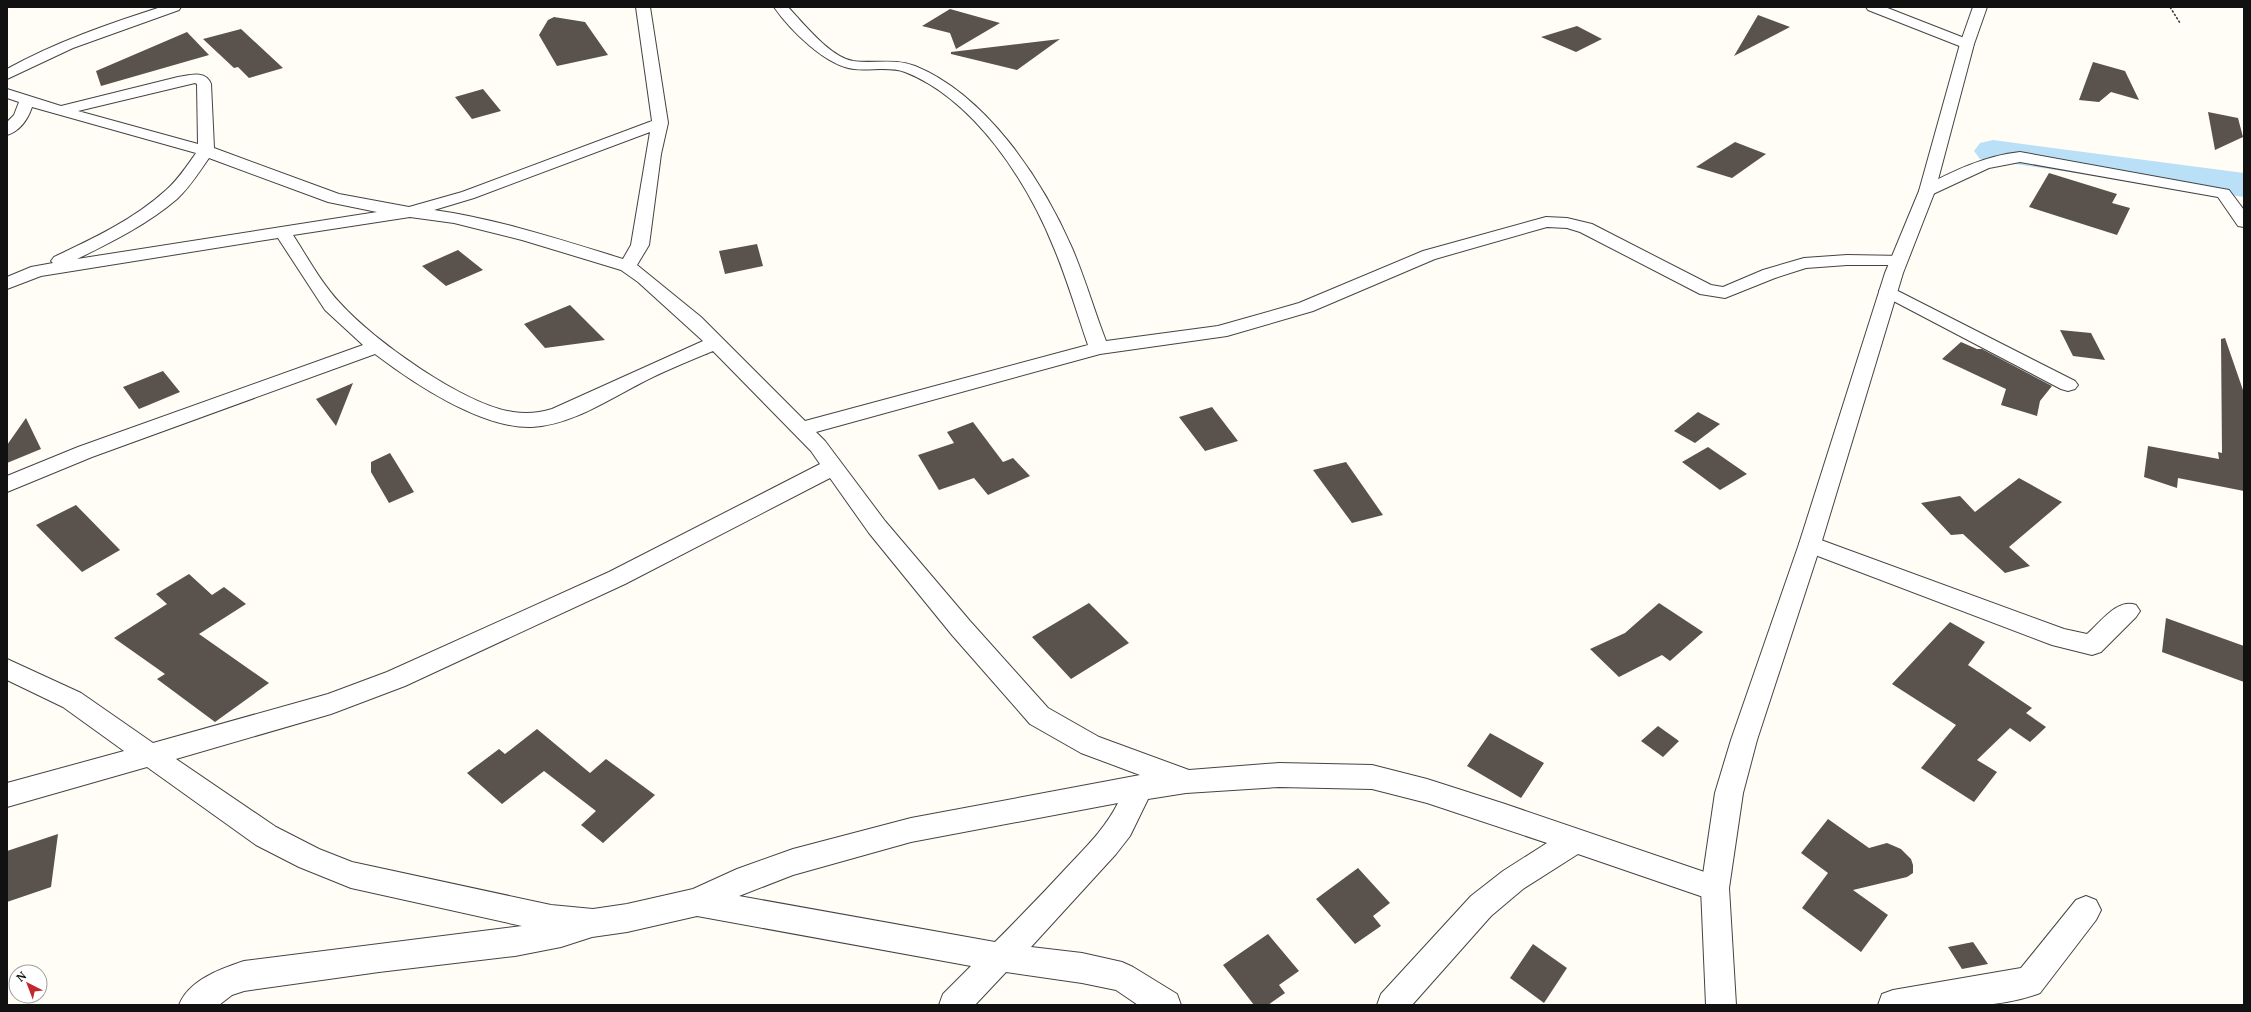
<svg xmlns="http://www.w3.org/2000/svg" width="2251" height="1012" viewBox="0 0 2251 1012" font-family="'Noto Serif',serif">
<rect width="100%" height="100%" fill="#fffdf5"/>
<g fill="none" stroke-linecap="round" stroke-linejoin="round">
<path fill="#b9e0f7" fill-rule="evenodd" d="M1993,140L2244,173V197L1980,159L1974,151L1980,143Z"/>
</g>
<path fill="#5a524d" d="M950,9L1000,23L956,49L950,33L922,26Z
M1758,15L1790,27L1734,56Z
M554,17L585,22L608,55L557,66L539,35L548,20Z
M1577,26L1602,39L1576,52L1541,37Z
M241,29L283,68L249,78L238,67L234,68L203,39Z
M187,32L209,55L101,86L96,71Z
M1060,39L1017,70L951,54V52Z
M2093,62L2125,71L2139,100L2111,92L2099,102L2079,100Z
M483,89L501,111L472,119L455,97Z
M2208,112L2238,118L2243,137L2215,150Z
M1735,142L1766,154L1732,178L1696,167Z
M2049,173L2117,194L2112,203L2130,208L2117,235L2029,207Z
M757,244L763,266L725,274L719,251Z
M458,250L483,270L446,286L422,266Z
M570,305L605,340L545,348L524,324Z
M2060,330L2091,333L2105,360L2073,356Z
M2225,338L2244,393V491L2178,478L2177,488L2144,477L2148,446L2219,459L2218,452L2222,453L2221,339Z
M1961,342L1977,349H1982L2052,386L2040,401L2037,416L2001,405L2006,389L1942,359Z
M163,371L180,392L139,409L123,387Z
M353,383L336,426L316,399Z
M1212,407L1238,441L1205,451L1179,417Z
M1698,412L1720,424L1695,443L1674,431Z
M26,418L41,449L7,463V445Z
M973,422L1003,462L1013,458L1030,476L988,495L974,478L939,490L918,455L954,443L947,432Z
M1708,447L1747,474L1720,490L1682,462Z
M390,453L414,492L389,503L371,472V462Z
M1346,462L1383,515L1352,523L1313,470Z
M2019,478L2062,502L2009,547L2030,566L2005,573L1963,534L1951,535L1921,503L1960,496L1975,512Z
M76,505L120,550L82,572L36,525Z
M189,574L212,595L224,587L246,604L199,634L269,683L215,722L157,679L165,674L114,638L167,604L156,594Z
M1089,603L1129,643L1071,679L1032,637Z
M1659,603L1703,632L1670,661L1662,655L1619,677L1590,649L1625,633Z
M2166,618L2244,646V682L2162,652Z
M1950,622L1985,642L1968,665L2032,708L2026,713L2046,727L2030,742L2010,728L1977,760L1997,772L1974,802L1921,768L1956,725L1892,684Z
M1658,726L1679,741L1663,757L1641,741Z
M537,729L590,773L606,759L655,795L603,843L581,825L596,811L544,771L502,804L467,773L499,749L505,754Z
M1490,733L1544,763L1521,798L1467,766Z
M1828,819L1869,848L1887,843L1901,849L1911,859L1913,865V873L1907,877L1853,890L1888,915L1861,952L1802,908L1828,873L1801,853Z
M58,834L51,887L7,902V851Z
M1358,868L1390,903L1373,916L1381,926L1355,944L1316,899Z
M1268,934L1299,971L1279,985L1285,993L1268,1005H1254L1223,965Z
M1973,942L1988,964L1962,969L1948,947Z
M1533,944L1567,968L1544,1003L1510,978Z"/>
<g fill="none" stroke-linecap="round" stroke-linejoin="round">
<defs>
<path id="minor" d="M161,7H181L179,10L73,48L7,79V69C56,42 108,24 161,7Z
M636,7H650L668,123L661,154L649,245L637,265L701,317L805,421L1088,345C1077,313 1067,279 1054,248C1027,181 974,99 905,72C889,66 870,71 854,69C826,66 790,30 774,7H788C803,23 830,57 853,61C874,64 895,58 915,66C986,95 1042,179 1072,248C1085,278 1094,310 1106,341L1218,326L1299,303L1423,251L1546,217L1567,218L1592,224L1711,285L1723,287L1763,270L1804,258L1847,255L1904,256L1907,260L1904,264L1898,265H1847L1806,268L1775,278L1725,298L1700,294L1580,232L1567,228L1547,227L1435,259L1313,311L1227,336L1100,354L816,432L825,441L885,521L970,621L1048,708L1099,737L1189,770L1279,763L1372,765L1427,779L1505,804L1725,879L1729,888L1725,897L1715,901L1578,854L1523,889L1491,916L1412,1005H1377L1381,994L1471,896L1503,871L1547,843L1427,803L1372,789L1279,787L1186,793L1148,799L1130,836L1116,854L1031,947L1082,953L1122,962L1133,967L1177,994L1181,1005H1138L1116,990L1082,983L1006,972L975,1005H939L943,994L971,966L697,916L627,932L592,937L561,947L515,956L379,972L244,991L232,995L219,1005H179C189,980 220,969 244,961L522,926L351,888L299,867L256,845L147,767L7,807V783L124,751L63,707L7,680V659L81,693L153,743L328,694L387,672L609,572L820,464L811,451L713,351C689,361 664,371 641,383C608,400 571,425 532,427C482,429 413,383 375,354L92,457L7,492V476L78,447L363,345L325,310L278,238L41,276L7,289V277L31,267L53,263L51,261L54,257C92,239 133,220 165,191C177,181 187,166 196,153L32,107C28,119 20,131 7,135V122L14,115L19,102L7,98V89L61,106L178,77C190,75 206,70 211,84L214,148L339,194L409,207L462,192L652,121ZM195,83L197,84L198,144L78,111ZM650,132L631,245L623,259C561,240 498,219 434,210L474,198ZM209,158L328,202L377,212L77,259C112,242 148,224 177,199C190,187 199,172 209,158ZM410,217L454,223L522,240L621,270L638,282L703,341L552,409C539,413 526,414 513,412C464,405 373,340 340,303C321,283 308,258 293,235ZM830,478L869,533L952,635L1030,724L1081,753L1140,775L911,818L793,849L737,869L693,889L627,904L593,909L551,905L352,862L319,849L276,827L176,759L331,714L405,686L625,584ZM1118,803C1106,827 1088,845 1070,864C1046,890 1021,916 995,942L739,896L793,875L911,842Z
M1866,7H1885L1972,41L1974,44L1967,48L1962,47L1868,10Z
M2020,152L2229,190L2244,210V227L2238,226L2218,197L2020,162L1989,168L1933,194H1921L1919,191L1921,188C1953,171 1984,156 2020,152Z
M1888,286L2075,381L2078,385L2075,389L2068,391L2061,389L1882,295L1879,291L1882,287Z
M1810,536L2064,629L2087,634C2101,622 2117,598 2136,605L2140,611L2136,617L2101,652L2092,655L2052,645L1802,550L1799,544L1802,538Z
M2086,896L2096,900L2101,910L2096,920L2040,993C1990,1012 1930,1005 1878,1005L1882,994L1893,990L2021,968L2076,900Z"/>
<path id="tertiary" d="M1973,7H1987L1974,44L1935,191L1903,273L1821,544L1757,740L1743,793L1729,888L1736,1005H1706L1701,888L1715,793L1731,740L1799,544L1885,273L1919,191L1960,44Z"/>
</defs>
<use href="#minor" stroke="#444" stroke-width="2"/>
<use href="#tertiary" stroke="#444" stroke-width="2"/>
<path stroke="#333" stroke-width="1.5" stroke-dasharray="2.5 1.5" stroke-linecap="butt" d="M2170,7L2180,23"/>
<use href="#minor" fill="#fff" fill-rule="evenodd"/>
<use href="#tertiary" fill="#fff" fill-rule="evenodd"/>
</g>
<rect width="2251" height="1012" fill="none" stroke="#111111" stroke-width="16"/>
<g transform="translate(28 984) rotate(318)"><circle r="19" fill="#ffffff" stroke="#a0a0a0"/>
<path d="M0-3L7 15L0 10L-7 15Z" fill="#c4262e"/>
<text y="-6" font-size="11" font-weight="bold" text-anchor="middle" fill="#111111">N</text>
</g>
</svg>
